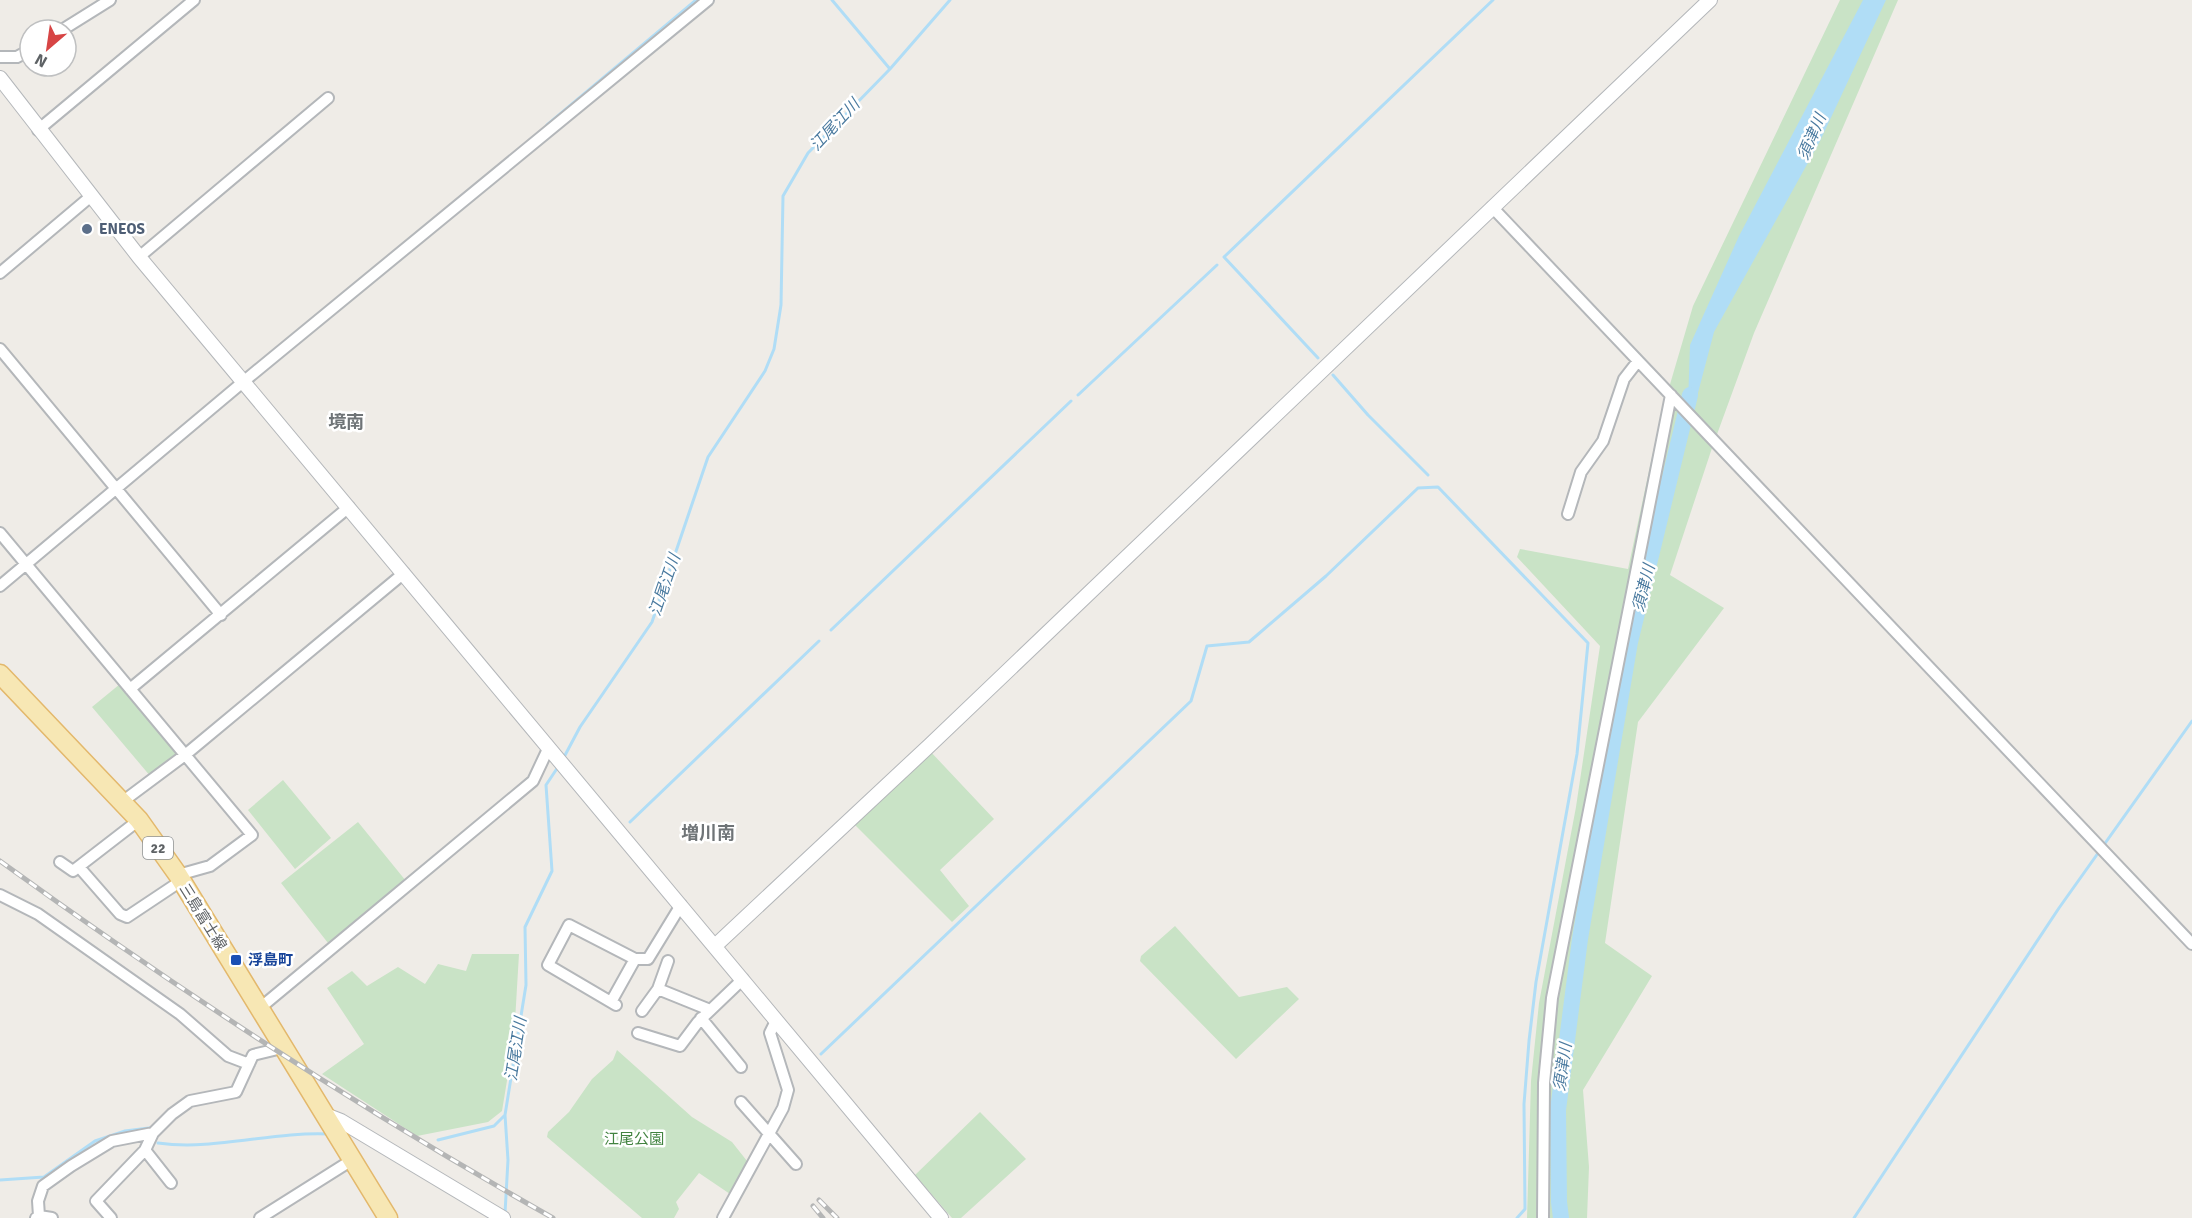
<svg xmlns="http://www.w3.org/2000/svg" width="2192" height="1218" viewBox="0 0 2192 1218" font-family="Signika,'Noto Sans JP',sans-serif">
<rect width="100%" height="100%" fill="#efece7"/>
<path fill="#c9e3c6" d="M1840,0H1898L1754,333L1712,448L1670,575L1724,608L1638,722L1605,943L1652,976L1583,1090L1589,1167L1587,1218H1527L1531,1081L1539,1003L1576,807L1600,646L1517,557L1520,549L1628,569L1661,415L1693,306Z
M120,684L178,753L151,777L92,707Z
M929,750L994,819L940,870L969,906L952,922L852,822Z
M283,780L331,838L295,869L248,810Z
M358,822L406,881L328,943L281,883Z
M1175,926L1239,997L1287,987L1299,999L1236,1059L1140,961L1141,956Z
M472,954H519L514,1038L502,1111L488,1122L417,1136L322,1074L364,1044L327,988L352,971L367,986L398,967L425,984L438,964L466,971Z
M617,1050L692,1117L732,1142L747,1161L730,1194L699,1173L676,1202L679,1209L674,1218H642L547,1137L548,1132L569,1112L592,1079L613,1060Z
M980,1112L1026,1159L961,1218H952L915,1175Z"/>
<path fill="#b0ddf6" d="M1863,0H1886L1820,141L1714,332L1694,408L1688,404L1690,345L1739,236Z"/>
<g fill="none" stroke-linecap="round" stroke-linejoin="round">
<path stroke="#b0ddf6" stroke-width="3" d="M832,0L890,69
M547,125L696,0
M1318,358L1224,257L1493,0
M1333,375L1368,415L1428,475
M1078,395L1217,265
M831,630L1071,401
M563,759L580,727L652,622L708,457L765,371L774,349L781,305L783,196L808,153L890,69L950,0
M630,822L819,641
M821,1054L1191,701L1207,646L1249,642L1326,576L1418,488L1438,487L1588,643L1577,754L1536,982L1529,1041L1524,1104L1525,1209L1517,1218
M438,1140L494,1126L505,1115
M158,1143C215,1151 272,1131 330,1134
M0,1180L44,1177L95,1141L125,1131L149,1128
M505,1213L508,1160L505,1115L526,985L525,927L552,871L546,785L558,767
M1854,1218L2059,908L2192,721"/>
<path stroke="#b0ddf6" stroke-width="16" d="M1561,1218L1559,1202L1558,1110L1580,939L1630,642L1690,395"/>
<defs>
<path id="minor" d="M62,30L110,0
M0,57H17L30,50
M38,130L194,0
M1492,207L2192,944
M139,257L328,98
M0,273L90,197
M0,349L221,615
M1568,514L1581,472L1603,441L1624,379L1638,361
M0,533L252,835L210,866L178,875
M0,586L243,382L708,0
M130,689L349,507
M122,802L185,755L404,573
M60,862L73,871L139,820
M79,867L120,914L127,917L181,881
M0,895L38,914L180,1014L228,1056L249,1064
M658,989L668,961
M611,1002L635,959
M616,1005L548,965L569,925L635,959H648L681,905
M260,1008L533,781L548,749
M642,1011L658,989L710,1010
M701,1018L741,1067
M638,1033L680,1046L698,1022L743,979
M741,1102L796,1164
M145,1150L171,1183
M39,1216L38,1201L43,1186L71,1166L112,1141L153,1133
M36,1218L39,1216L52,1218
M111,1218L96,1201L145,1150L153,1133L172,1114L190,1101L236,1092L253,1055L282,1048
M260,1218L352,1160
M723,1218L783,1108L788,1090L770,1033L776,1021
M1543,1218L1544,1083L1552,998L1671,395"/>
<path id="tertiary" d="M0,78L139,257L941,1218
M716,945L930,745L1710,0
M323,1114L341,1121L503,1218"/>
<path id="primary" d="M0,674L139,820L178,875L388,1218"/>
</defs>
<use href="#minor" stroke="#b4b7ba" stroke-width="14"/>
<use href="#tertiary" stroke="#b4b7ba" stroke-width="16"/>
<use href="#primary" stroke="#e3b86c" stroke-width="21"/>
<use href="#minor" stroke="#fff" stroke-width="10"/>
<use href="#tertiary" stroke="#fff" stroke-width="14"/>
<use href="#primary" stroke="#f7e7b4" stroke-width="18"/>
<defs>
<path id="rail" d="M0,861C178,990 362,1110 553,1218
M819,1200L837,1218
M813,1206L823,1218"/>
</defs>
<use href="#rail" stroke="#b4b5b5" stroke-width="5"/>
<use href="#rail" stroke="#fff" stroke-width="3" stroke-dasharray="9" stroke-linecap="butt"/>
</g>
<circle fill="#5c6f8a" stroke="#fff" stroke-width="2" cx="87" cy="229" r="6"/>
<rect fill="#1a4fb4" stroke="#fff" stroke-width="2" x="230" y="954" width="12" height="12" rx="3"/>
<g text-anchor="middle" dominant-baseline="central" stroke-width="5" stroke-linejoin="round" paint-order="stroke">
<rect fill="#fff" stroke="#8e9193" stroke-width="1.5" x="143" y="837" width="30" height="22" rx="4.5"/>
<g font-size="14" font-weight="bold" fill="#5e6265">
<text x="158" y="848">22</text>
</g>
<g font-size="15" font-weight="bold" fill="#4e5e75" stroke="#fff" text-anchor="start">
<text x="99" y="229">ENEOS</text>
</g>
<g font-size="15" fill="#5e6265" stroke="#fff">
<text transform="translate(203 917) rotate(58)">三島富士線</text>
</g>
<g font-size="15" font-weight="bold" fill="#164399" stroke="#fff" text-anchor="start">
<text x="248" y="960">浮島町</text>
</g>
<g font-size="15" fill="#428340" stroke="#fff">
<text x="634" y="1139">江尾公園</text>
</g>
<g font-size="16" font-style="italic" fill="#4a7a9f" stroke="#fff">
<text transform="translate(835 125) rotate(-47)">江尾江川</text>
<text transform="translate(1812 137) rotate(-67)">須津川</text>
<text transform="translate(665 585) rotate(-71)">江尾江川</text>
<text transform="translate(1644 588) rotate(-76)">須津川</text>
<text transform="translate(516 1049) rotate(-81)">江尾江川</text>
<text transform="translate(1563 1067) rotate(-82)">須津川</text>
</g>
<g font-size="18" font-weight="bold" fill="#6f7477" stroke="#fff">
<text x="346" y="422">境南</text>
<text x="708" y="833">増川南</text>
</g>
</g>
<g transform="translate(48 48) rotate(209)"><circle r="28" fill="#ffffff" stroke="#bfc0c1" stroke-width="1.5"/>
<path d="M0-4.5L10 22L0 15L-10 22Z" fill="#d74545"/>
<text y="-9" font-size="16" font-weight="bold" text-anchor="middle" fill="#5e6265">N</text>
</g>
</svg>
